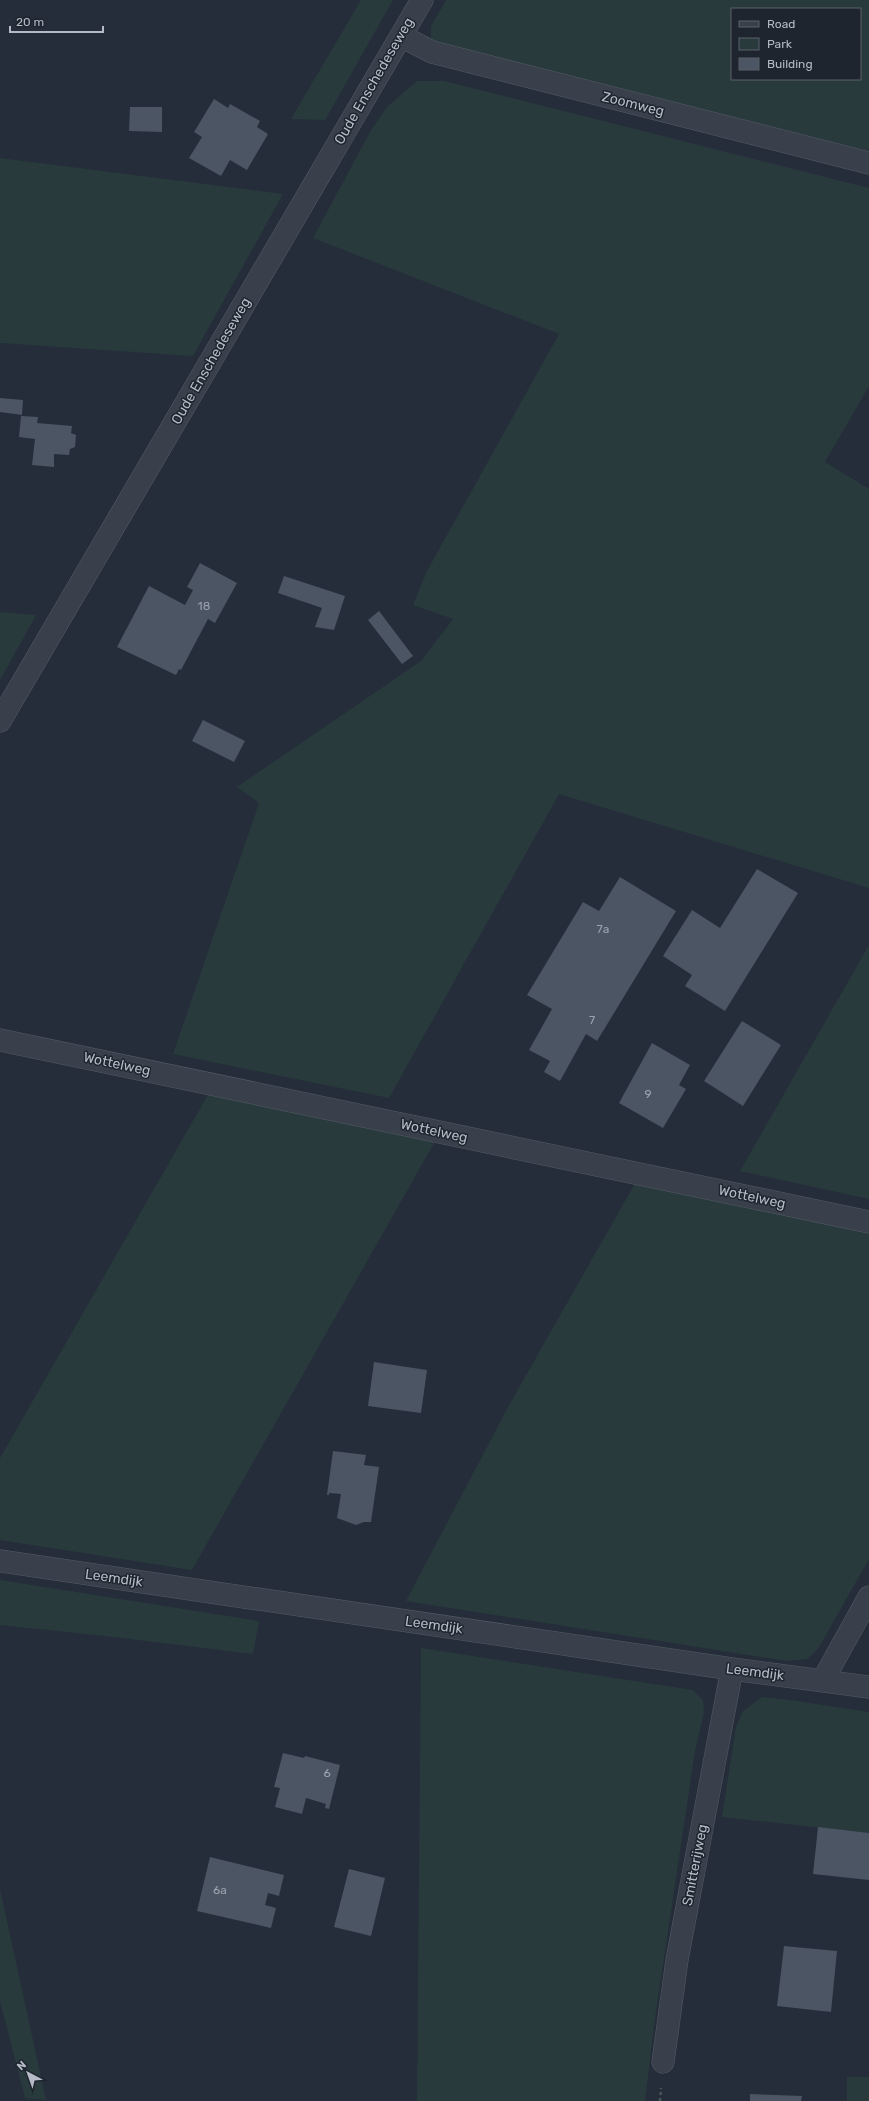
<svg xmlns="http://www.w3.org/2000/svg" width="869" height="2101" viewBox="0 0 869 2101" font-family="Rubik,sans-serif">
<rect width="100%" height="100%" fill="#252d3a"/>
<path fill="#283a3c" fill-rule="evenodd" d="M361,0H393L325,120L291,119Z
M446,0H869V151L440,46L431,38V26ZM732,9H860V79H732Z
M417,81H444L869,188V386L825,462L869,489V888L559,794L389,1098L173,1054L259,803L237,787L421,661L453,619L413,605L427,571L559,334L313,238L370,132L387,107Z
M0,158L283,194L193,356L0,343Z
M0,612L36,615L0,680Z
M869,945V1199L740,1171Z
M210,1091L437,1138L192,1570L0,1540V1458Z
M637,1180L869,1229V1559L818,1649L807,1659L787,1661L406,1601L508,1407Z
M0,1580L259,1621L253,1654L105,1636L0,1625Z
M421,1648L693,1690L703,1700L704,1712L695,1751L655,2018L645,2101H417Z
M762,1697L790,1700L869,1712V1833L722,1817L736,1727L743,1711Z
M0,1889L46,2100L25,2098L0,2001Z
M847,2077H869V2101H847Z"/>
<path fill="#4b5563" d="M214,99L228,108L230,104L260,121L257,127L268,134L247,170L230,160L221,176L189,158L202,137L194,132Z
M130,107H162V132L129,131Z
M0,398L23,400L22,415L0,412Z
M21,416L38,417L37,423L72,426L71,433L76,435L75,447L70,449L69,455L54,454V467L32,465L35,439L19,437Z
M200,563L237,583L215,623L208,619L181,670L179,669L176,675L117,647L149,586L185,605L193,590L187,587Z
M284,576L345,596L334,630L315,627L322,608L278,593Z
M379,611L413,656L402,664L368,620Z
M203,720L245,741L234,762L192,741Z
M757,869L798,893L725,1011L685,986L692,975L663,956L692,910L720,928Z
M620,877L676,911L597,1041L586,1034L560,1081L544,1072L550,1061L529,1050L552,1009L527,995L583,902L599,911Z
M742,1021L781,1045L743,1106L704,1081Z
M652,1043L690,1065L679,1085L686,1089L663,1128L619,1103Z
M374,1362L427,1370L421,1413L368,1406Z
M333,1451L366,1455L364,1465L379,1467L371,1522H364L356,1525L337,1518L341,1494L329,1493V1495H327Z
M283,1753L304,1758L305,1756L340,1765L329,1809L325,1808L326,1804L306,1798L302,1814L275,1807L280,1788L274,1787Z
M818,1827L869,1833V1880L813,1874Z
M210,1857L284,1875L279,1896L268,1893L265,1905L276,1908L271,1928L197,1911Z
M349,1869L385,1878L371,1936L334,1927Z
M784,1946L837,1951L831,2012L777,2006Z
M750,2094L802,2096L801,2101H750Z"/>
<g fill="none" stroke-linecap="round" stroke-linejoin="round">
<defs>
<path id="street" d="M401,36L432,52L869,163
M0,721L422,0
M0,1040L869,1222
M0,1561L732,1669L869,1687
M826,1681L828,1671L869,1597
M663,2062L677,1960L732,1669"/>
</defs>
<use href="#street" stroke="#545b66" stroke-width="23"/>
<path stroke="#47575a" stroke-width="2.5" stroke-dasharray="3 3" stroke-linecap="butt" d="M660,2101L661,2088"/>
<use href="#street" stroke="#39404b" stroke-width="22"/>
</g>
<g text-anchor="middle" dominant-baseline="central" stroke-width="3" stroke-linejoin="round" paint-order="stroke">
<g font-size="12" fill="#9aa2ad">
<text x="204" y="606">18</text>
<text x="603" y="929">7a</text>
<text x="592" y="1020">7</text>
<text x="648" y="1094">9</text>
<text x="327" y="1773">6</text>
<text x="220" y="1890">6a</text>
</g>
<g font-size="14" fill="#b4bbc6" stroke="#1e252f">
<text transform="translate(374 81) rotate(-60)">Oude Enschedeseweg</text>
<text transform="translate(633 104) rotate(14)">Zoomweg</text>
<text transform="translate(211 361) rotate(-60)">Oude Enschedeseweg</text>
<text transform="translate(117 1064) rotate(12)">Wottelweg</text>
<text transform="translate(434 1131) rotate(12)">Wottelweg</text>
<text transform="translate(752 1197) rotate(12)">Wottelweg</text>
<text transform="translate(114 1578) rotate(8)">Leemdijk</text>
<text transform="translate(434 1625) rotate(8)">Leemdijk</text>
<text transform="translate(755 1672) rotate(7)">Leemdijk</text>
<text transform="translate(695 1865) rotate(-79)">Smitterijweg</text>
</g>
</g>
<rect x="731" y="8" width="130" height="72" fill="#1e252f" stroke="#5a616b"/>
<rect x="739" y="21" width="20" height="6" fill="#39404b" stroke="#5a616b"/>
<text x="767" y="28" font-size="12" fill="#b4bbc6">Road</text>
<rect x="739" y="38" width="20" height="12" fill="#283a3c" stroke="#5a616b"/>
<text x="767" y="48" font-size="12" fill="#b4bbc6">Park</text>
<rect x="739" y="58" width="20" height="12" fill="#4b5563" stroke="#5a616b"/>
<text x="767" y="68" font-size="12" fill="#b4bbc6">Building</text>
<g transform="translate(28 2073) rotate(319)" stroke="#1e252f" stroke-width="3" paint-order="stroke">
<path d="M0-3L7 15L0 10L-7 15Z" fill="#b4bbc6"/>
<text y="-6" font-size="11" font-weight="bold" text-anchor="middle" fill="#b4bbc6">N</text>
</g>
<path d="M10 26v6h93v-6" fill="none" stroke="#b4bbc6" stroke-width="2"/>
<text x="16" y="26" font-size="12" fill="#b4bbc6" stroke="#1e252f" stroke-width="3" paint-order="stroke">20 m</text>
</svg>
